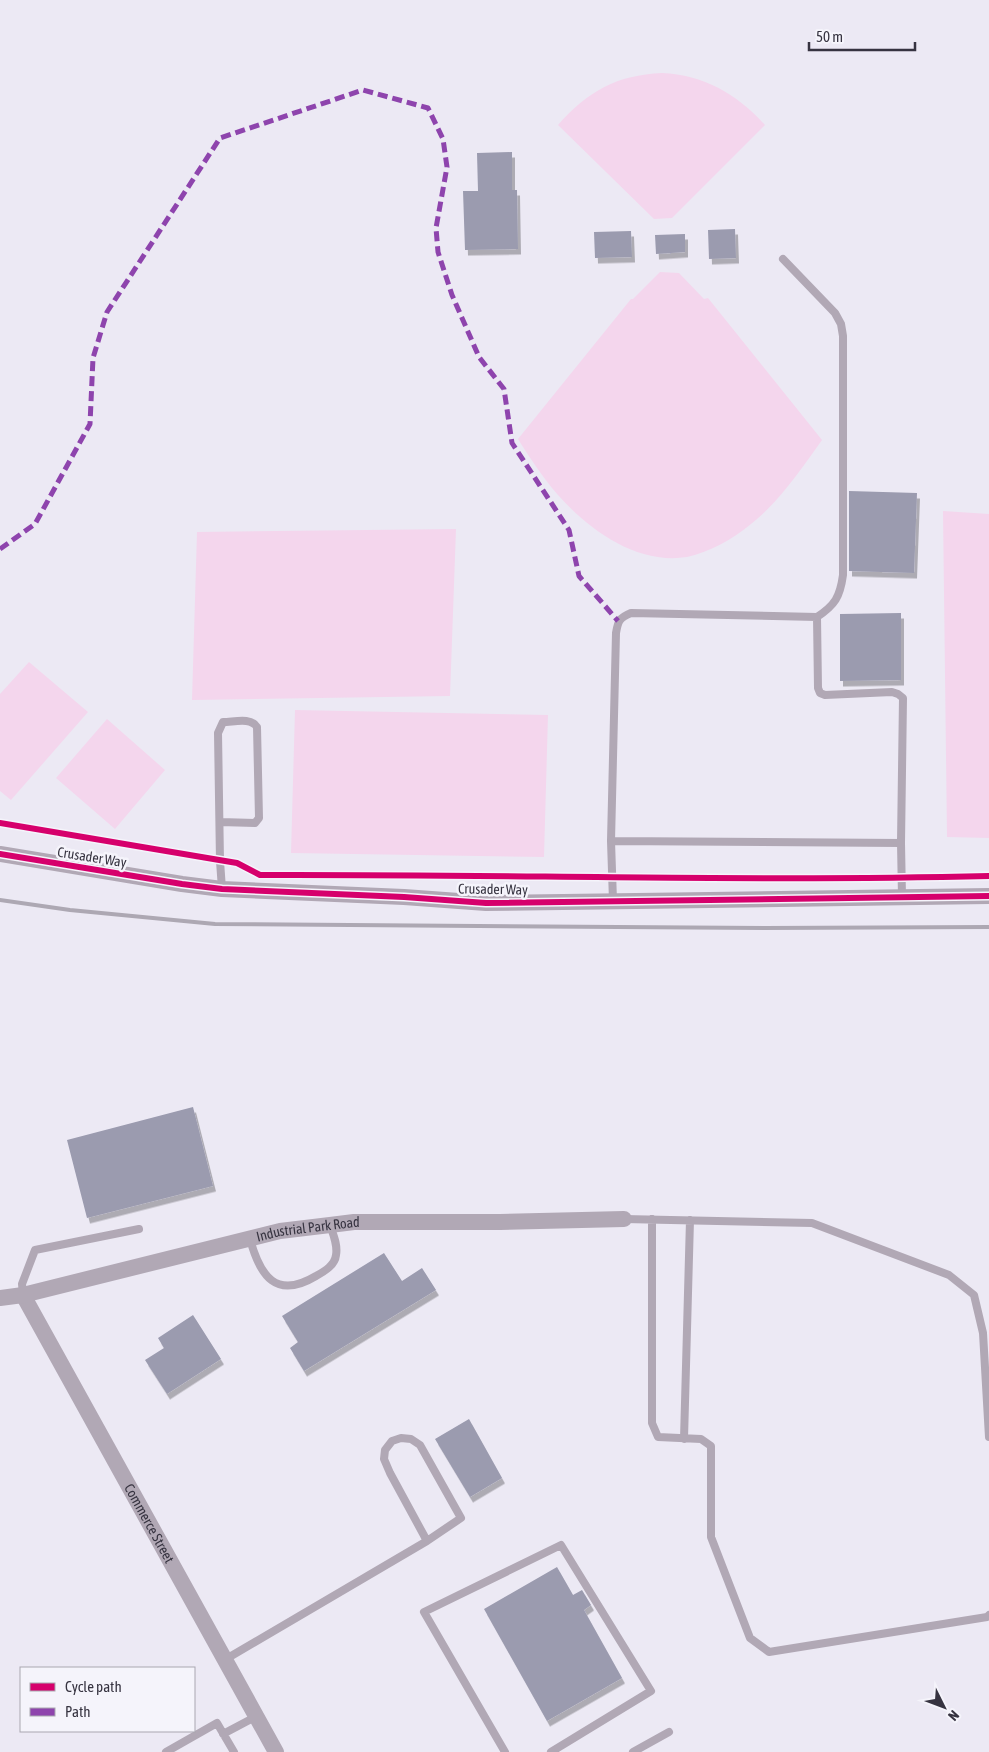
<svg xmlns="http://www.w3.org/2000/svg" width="989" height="1752" viewBox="0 0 989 1752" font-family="'Asap Condensed',sans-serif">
<defs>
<filter id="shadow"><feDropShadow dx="3" dy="5.5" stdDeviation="0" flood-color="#0004"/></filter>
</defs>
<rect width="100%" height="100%" fill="#ece9f4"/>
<path fill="#f4d6ed" d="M662,73C704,75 737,94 765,125L672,218L654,219L558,125C588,91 617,75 662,73Z
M660,272L679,273L704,299L708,298L822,440C801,469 780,501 751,524C733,539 710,552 687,557C637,565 589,530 558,495C543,478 530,458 518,439L631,299H633Z
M943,511L989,514V838L947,837Z
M456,529L450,696L192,700L197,532Z
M29,662L88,712L11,800L0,791V694Z
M295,710L548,715L544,857L291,853Z
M107,719L165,770L115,829L56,778Z"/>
<path fill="#9b9baf" filter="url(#shadow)" d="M512,152V190H517L518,249L465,250L463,191H478L477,153Z
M735,229L736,258L709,259L708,230Z
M631,231L632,257L595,258L594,232Z
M685,234V252L656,254L655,235Z
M849,491L917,493L914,573L849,571Z
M901,613V680L840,681V614Z
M193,1107L213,1186L87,1218L67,1140Z
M384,1253L402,1281L422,1268L436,1290L304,1371L290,1348L298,1342L282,1316Z
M193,1315L221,1359L167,1394L145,1360L164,1348L158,1338Z
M469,1419L502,1478L470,1497L435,1439Z
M557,1567L573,1595L582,1590L591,1605L584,1610L622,1678L547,1721L484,1609Z"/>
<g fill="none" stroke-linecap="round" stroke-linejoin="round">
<path stroke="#b1a8b5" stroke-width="8" d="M783,259L835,313L841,324L843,336V575C840,597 835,605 817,617
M220,822L255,823L259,818L257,727C251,717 234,722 223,722L218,733L220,861L222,889
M611,841L901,843
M613,901L611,841L616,633C618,621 619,618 631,613L817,617L818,688L820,693L825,695L892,692L898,694L903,698L901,843L902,897
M624,1219L812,1223L949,1275L974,1295L983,1333L989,1437
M652,1219V1423L658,1437L701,1439L711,1446V1537L750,1638L769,1652L987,1617L989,1615
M250,1239C260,1276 276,1300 316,1276C325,1271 335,1265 336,1255C338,1245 333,1234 330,1225
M23,1295L22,1284L35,1250L139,1229
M684,1439L690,1220
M226,1659L427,1541L390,1473L384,1459L385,1450L392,1441L401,1438L411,1439L420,1445L461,1518L427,1541
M223,1734L257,1716
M166,1752L217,1723L234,1752
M505,1752L424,1612L561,1545L651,1691L551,1752
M633,1752L669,1732"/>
<g stroke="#b1a8b5" stroke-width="16">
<path d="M0,854L182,884L222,889L404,897L486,903L989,896"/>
<path id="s1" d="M23,1295L276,1752"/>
<path id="s2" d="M0,1298L23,1295L280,1231L330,1225L354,1222H500L624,1219"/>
</g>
<path stroke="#ada8b3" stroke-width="4" d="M0,900L70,910L215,924L764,928L989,927"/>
<path stroke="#8e44ad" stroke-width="5" stroke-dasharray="10 5" stroke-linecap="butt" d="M0,549L35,524L90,424L93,358L107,312L220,138L363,90L428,108L443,139L447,167L436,228L438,252L452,295L479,357L504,389L512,443L569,530L579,576L618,621"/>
<defs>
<path id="cycleway" d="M0,823L237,863L260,875C503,874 746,882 989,876
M0,854L182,884L222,889L404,897L486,903L989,896"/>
</defs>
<use href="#cycleway" stroke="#f5f4fb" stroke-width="9"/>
<use href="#cycleway" stroke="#d6006c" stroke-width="6"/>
</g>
<g text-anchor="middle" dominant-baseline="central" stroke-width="5" stroke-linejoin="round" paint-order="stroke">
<g font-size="14" fill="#363340" stroke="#f5f4fb">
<text transform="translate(92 857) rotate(9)">Crusader Way</text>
<text transform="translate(493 889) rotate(1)">Crusader Way</text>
<text stroke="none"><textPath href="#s2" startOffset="316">Industrial Park Road</textPath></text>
<text stroke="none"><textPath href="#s1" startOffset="261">Commerce Street</textPath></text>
</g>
</g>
<rect x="20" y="1667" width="175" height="65" fill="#f5f4fb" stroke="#a9a7b0"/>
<rect x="30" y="1683" width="25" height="8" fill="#d6006c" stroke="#a9a7b0"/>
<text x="65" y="1692" font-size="15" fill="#363340">Cycle path</text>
<rect x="30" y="1708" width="25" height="8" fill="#8e44ad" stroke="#a9a7b0"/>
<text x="65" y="1717" font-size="15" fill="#363340">Path</text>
<g transform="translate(944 1707) rotate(132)" stroke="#f5f4fb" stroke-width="4" paint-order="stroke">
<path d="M0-4L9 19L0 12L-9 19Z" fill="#363340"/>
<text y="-8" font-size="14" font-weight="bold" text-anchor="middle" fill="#363340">N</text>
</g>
<path d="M809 42v8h106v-8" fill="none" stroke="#363340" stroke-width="2.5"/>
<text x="816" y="42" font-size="15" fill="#363340" stroke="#f5f4fb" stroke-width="4" paint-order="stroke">50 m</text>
</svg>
